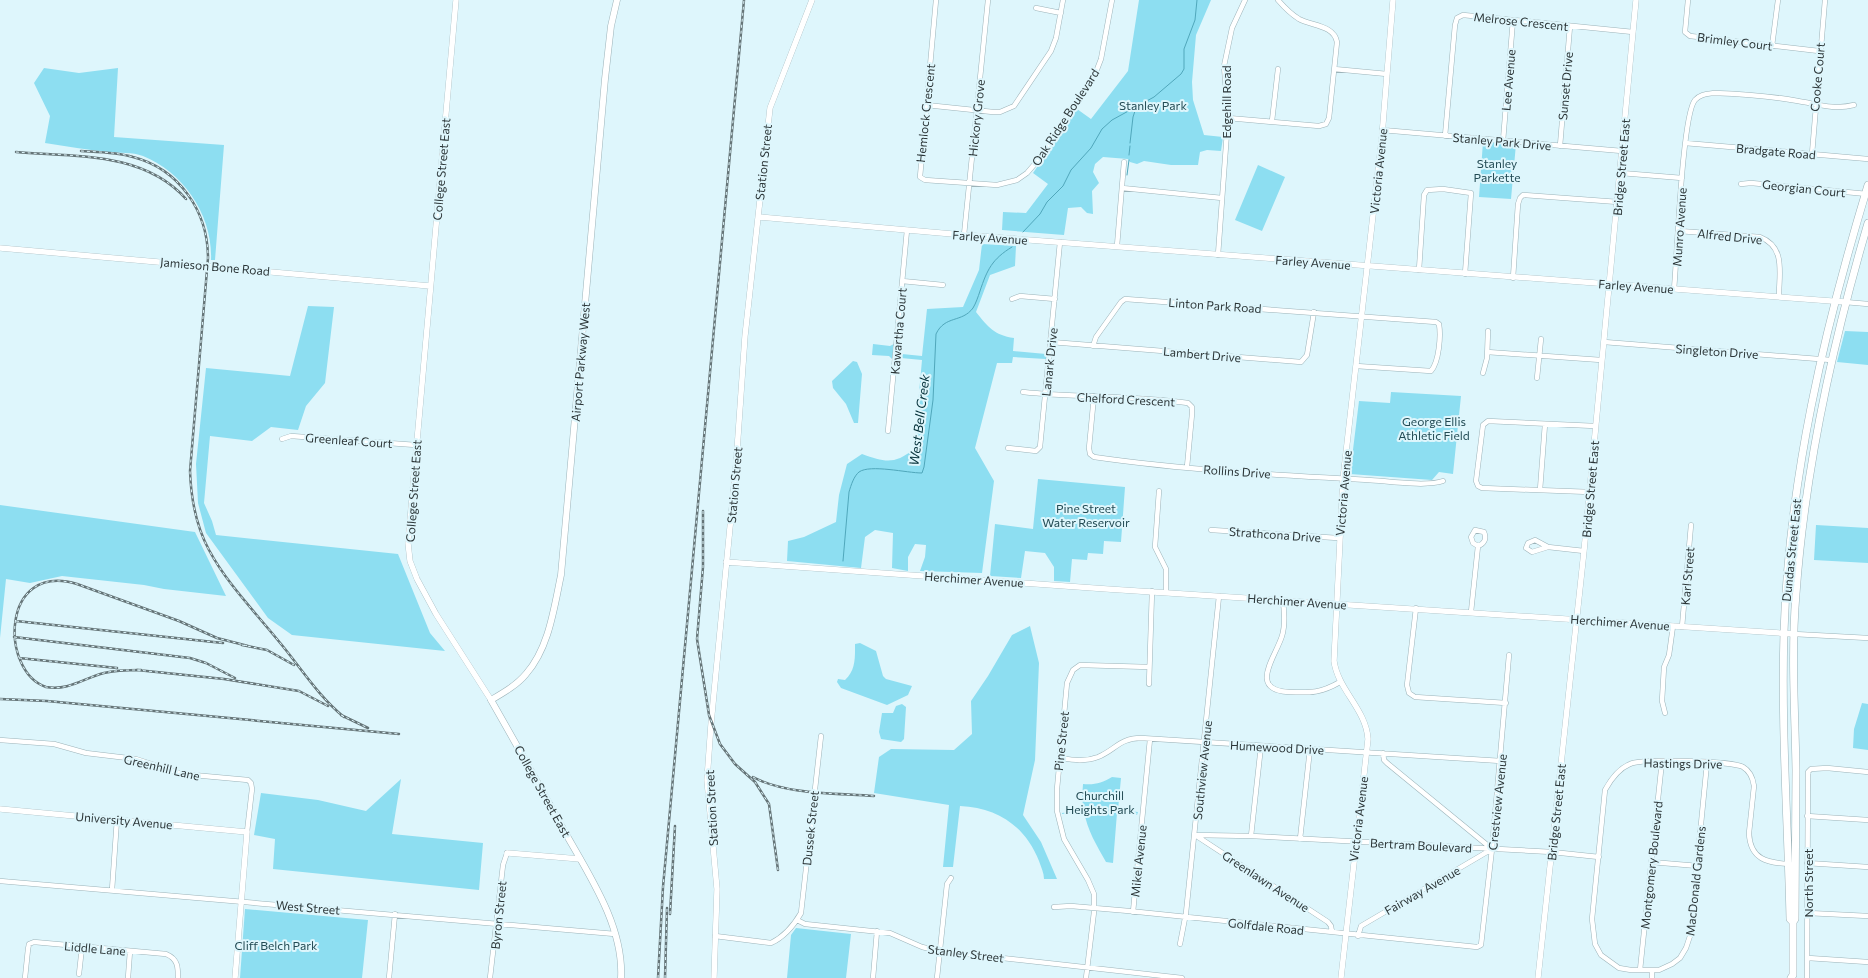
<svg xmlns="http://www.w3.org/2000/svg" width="1868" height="978" viewBox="0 0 1868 978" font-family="Commissioner,sans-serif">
<rect width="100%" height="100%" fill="#def6fc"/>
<path fill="#8ddef1" d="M1139,0H1211L1196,35L1192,82L1193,100L1204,135L1223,137L1221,151L1207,150L1200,152L1198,165H1171L1144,161L1137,164L1130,162L1128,159L1103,157L1095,164L1093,172L1099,183L1092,191L1093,214L1087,213L1081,207L1068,208L1064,235L1002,230L1003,212L1026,213L1048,184L1033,173L1077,109L1091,119L1128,71Z
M44,68L79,73L118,68L114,137L224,145L215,260H211C213,215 183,172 143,156C132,152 120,153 109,152C88,150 66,146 45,143L50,116L34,83Z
M1483,142L1516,144L1511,199L1479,197Z
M1258,165L1285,177L1262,231L1235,220Z
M982,244L1016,246L1015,266L990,275L976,312C988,327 994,335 1014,338L1013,351L1046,354V359L1013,357L1012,363H997L975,448L994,481L982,573L920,571L925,557L926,545L915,544L908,557V571L892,568L893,533L875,530L865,537L861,568L787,561L788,541L804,537L836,522L839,495L847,464L862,454C885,462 894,465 914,449L922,360L901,358L902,354L922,356L927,309L963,307L979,270Z
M308,306L334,307L325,383L306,406L298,430L271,427L252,441L210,436L204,503L212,521L216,535L398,554L430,633L445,651L292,635L268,618L206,533L198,503L196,464L206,368L290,376Z
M1845,331L1868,332V365L1837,362Z
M873,344L890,346L894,344L892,359L889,356L872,355Z
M853,361L857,362L862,374L858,423H854L846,404L833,388L832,381Z
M1391,392L1461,396L1453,474L1439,472L1432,480L1350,474L1359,401L1390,403Z
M1038,479L1125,487L1121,542L1104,541L1103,554L1088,553L1087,560L1072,559L1070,582L1054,581V567L1045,553L1025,551L1021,578L990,576L995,524L1033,529Z
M0,505L195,532L226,596L164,589L144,585L62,576L30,583L6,579L0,638Z
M1816,525L1868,528V563L1814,560Z
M1030,626L1039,663L1035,760L1023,815L1041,842L1057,879H1044C1044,873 1041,867 1039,861C1025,826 998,808 960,806L953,867H943L949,805L874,793L879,757L891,749L954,750L972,734L971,701L988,676L1012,635Z
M860,643L876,651L883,676L886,679L912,686L908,695L887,705L841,688L837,682L838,679L845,680C856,670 855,657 855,644Z
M1862,703L1868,704V750L1853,748L1854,729Z
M902,704L906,707L904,739L901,742L881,739L879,732L882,713H893L896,706Z
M1112,777L1121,778L1118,810L1138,812L1137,815L1117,813L1113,863L1106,862C1097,846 1087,830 1084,811L1062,814V813L1084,810L1082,799L1083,784C1095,785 1102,783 1112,777Z
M401,779L392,834L483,843L479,890L273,869L275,839L254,835L261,793L318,800L366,811Z
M245,909L368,920L362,978H240Z
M796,928L851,934L846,978H787L791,935Z"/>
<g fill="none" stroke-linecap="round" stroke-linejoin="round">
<path stroke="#50a7bb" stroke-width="1" d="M1130,143L1133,117L1136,108
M1129,155L1130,146
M1127,175L1129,160
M1023,232L1040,214L1047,202L1063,186L1071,170L1091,148L1102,129L1112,120L1154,97L1181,74L1184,69V49L1195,20L1197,0
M843,561L849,492C851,485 854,476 859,472C870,464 907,473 922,473L924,467L933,400L936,334C945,315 962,323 973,308C976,303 978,297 980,291C987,270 992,259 1012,247"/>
<defs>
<path id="minor" d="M936,0L920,177L925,180L997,185L1017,180L1027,173L1039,159L1096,72L1101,59L1112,0
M1688,0L1685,32L1690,36L1819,51
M1036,8L1061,13
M1772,46L1778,0
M1334,69L1387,74
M926,105L993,112H1000L1014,106L1051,51L1056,38L1063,0
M1228,118L1319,126L1326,124L1329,118L1337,42C1334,25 1312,26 1299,19C1291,14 1284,7 1278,0
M1272,121L1278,69
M1382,130L1622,151
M1445,136L1455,25L1457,18L1463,15L1633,32
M1503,141L1513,20
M1685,143L1868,159
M1560,146L1570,26
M1812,154L1825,0
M1621,173L1682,178
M1741,184L1751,183L1867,194
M1122,188L1222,198
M1679,231L1760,237C1786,247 1779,273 1779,296
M964,235L988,0
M1117,246L1124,162
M1218,255L1228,118L1224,66L1232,28L1245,0
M1419,270L1424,195L1427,190L1443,189L1471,193L1465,274
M1513,278L1518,204L1520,198L1523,195L1618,202
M902,281L943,285
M1674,289C1677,260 1682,115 1695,100C1700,94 1707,94 1714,93C1742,94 1771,96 1798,101C1817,104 1834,110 1854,105
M1012,299L1020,296L1055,299
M1845,302L1868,304
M1051,342L1301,362L1307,355L1314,312
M1604,342L1831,360
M1093,346L1096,337L1121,302L1125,299L1436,322L1439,324C1441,336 1439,362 1431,371L1356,366
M1487,352L1601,360
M1483,373L1487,358L1488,331
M1537,378L1541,339
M1023,392C1078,398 1133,395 1188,403L1192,407V414L1187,467
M1094,396L1089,448L1090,454L1094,457C1184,470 1277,475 1368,480C1387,481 1426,487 1443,481
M888,431L907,230
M282,439L291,436L416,445
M1008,448L1036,451L1040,447L1060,242
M1540,490L1545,424
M1159,491L1155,547L1166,569V592
M1590,492L1482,488L1478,486L1476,481L1483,425L1488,421L1595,426
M1211,530L1338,538
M1548,547L1532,552L1526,548L1528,543L1535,540L1548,547L1584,551
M1282,599C1285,610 1285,626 1282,636C1275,658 1248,690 1289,692C1311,693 1321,693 1340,682
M1416,608L1407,685L1409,693L1415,697L1506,703
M1471,612L1478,546C1484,544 1487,539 1484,532L1475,530L1471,537L1473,543L1478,546
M1682,627L1691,525
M1794,634L1868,638
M1149,684L1152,591
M1665,713L1662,701L1664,667L1669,655L1673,626
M0,740L54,744L86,753L136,759L182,774L248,780L251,783L252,789L247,832
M1383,753L1384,760L1387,763L1492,849
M1060,758C1073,760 1085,762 1098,757C1115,750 1120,738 1141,738L1501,761
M1707,763L1690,936L1686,948L1680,958L1672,964L1659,970H1631L1619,968L1601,955L1595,944L1592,919L1605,790C1611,779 1618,769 1630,764C1641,758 1734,761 1743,767C1750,771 1753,779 1754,786L1749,833C1750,860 1768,863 1790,864
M1807,816L1868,820
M1195,835L1251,836L1552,852L1599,857
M1195,835L1328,922L1331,926L1332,932
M1251,836L1261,746
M1300,839L1310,749
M1651,862L1698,866
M1807,863L1868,867
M0,881L615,934
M112,890L117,819
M1054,907L1071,906L1129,911L1477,947L1481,945L1492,849L1509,655
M1133,912L1150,739
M1808,913L1868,916
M797,920L805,924L890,933L922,947L939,951L1182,978
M715,936L771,943C784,937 794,925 801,913L821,736
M1358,936L1361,926L1492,849
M1180,944L1186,913L1219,596
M1808,958L1868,962
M1640,970L1662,761
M79,974L82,947
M25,978L28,949L29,944L34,942L166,954C178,959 178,967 178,978
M128,978L130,951
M389,978L395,914
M490,978L503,865L507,853
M873,978L877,931
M937,978L947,884L951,878
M1086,978L1094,912V894L1088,880L1064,839L1057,811V789L1067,683L1073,670L1080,665L1149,667
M1652,978V970
M1807,978L1808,772L1811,769L1827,768L1868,772"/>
<path id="tertiary" d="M456,0L408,543L410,561L417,579L436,614L491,700
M758,217L964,235L1845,302
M0,248L430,286
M726,562L1107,589L1794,634
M0,809L247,832L235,978
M507,853L580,859
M714,978L717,889L707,780L711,724L736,465L745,336L770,108L812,0
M1341,978L1368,739C1366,709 1338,690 1334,661L1343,479L1382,136L1393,0
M1538,978L1584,551L1636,0"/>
<path id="secondary" d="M617,0L611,26L605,79L561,575C554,608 549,648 526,674C517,685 503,693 491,700C515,742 539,785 562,827C587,872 624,925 621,978"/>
<path id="primary" d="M1793,922L1790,919C1788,824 1781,727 1784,632C1789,479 1824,330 1868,185
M1791,978L1793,975V922L1795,919C1795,870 1796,820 1796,770C1795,711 1791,653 1796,594C1805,467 1832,345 1868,223"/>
</defs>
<use href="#minor" stroke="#9cb3b9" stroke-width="5.5"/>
<use href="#tertiary" stroke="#9cb3b9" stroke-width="6"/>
<use href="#secondary" stroke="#9cb3b9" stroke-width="7"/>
<use href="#primary" stroke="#9cb3b9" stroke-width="8"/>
<use href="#minor" stroke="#fff" stroke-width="4.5"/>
<use href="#tertiary" stroke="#fff" stroke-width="5.5"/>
<use href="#secondary" stroke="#fff" stroke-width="6"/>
<use href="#primary" stroke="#fff" stroke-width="7"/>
<defs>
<path id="rail" d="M81,151C98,152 116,152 133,157C179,169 208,211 208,258L190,471C191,499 196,526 209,550C227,584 257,614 281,644C301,668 319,697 344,717
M16,152C74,157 143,151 186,199
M703,511V567L697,639L709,715L720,744L735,764L755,782L769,804L778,870
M16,621L223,643
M14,637L190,658L206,663L235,678
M242,645L267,650L294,665
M19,658L117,668
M137,670L224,679L299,691L328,706
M141,670C129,670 116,670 104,673C84,678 69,691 46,687C0,672 0,561 77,584L179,621L217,638L248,646
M0,699L47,701L399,734
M341,715L368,728
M753,777C786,795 837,793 874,796
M670,914L675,826
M658,978L663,887L744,0
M665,978L667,908"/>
</defs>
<use href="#rail" stroke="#657477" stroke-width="2.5"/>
<use href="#rail" stroke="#def6fc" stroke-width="1" stroke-dasharray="3" stroke-linecap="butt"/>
</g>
<g text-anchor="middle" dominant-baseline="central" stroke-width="4" stroke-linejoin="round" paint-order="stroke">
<g font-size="12" fill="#2c3638" stroke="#def6fc">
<text transform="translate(1521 21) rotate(6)">Melrose Crescent</text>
<text transform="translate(1735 41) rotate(7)">Brimley Court</text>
<text transform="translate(1817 77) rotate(-85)">Cooke Court</text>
<text transform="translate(1508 80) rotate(-85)">Lee Avenue</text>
<text transform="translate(1565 86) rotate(-85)">Sunset Drive</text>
<text transform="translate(1226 102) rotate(-90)">Edgehill Road</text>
<text transform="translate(925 113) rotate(-84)">Hemlock Crescent</text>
<text transform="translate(1065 117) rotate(-57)">Oak Ridge Boulevard</text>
<text transform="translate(976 118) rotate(-84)">Hickory Grove</text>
<text transform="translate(1502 141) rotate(5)">Stanley Park Drive</text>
<text transform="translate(1776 151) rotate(5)">Bradgate Road</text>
<text transform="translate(763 162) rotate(-84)">Station Street</text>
<text transform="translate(1621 167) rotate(-85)">Bridge Street East</text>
<text transform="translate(441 169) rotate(-85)">College Street East</text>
<text transform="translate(1378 171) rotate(-84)">Victoria Avenue</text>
<text transform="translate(1804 188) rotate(6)">Georgian Court</text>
<text transform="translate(1679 227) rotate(-86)">Munro Avenue</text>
<text transform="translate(1730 236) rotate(6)">Alfred Drive</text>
<text transform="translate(990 237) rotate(4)">Farley Avenue</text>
<text transform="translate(1313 262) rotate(4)">Farley Avenue</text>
<text transform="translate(215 266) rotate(5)">Jamieson Bone Road</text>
<text transform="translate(1636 286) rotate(4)">Farley Avenue</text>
<text transform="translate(1215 305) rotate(4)">Linton Park Road</text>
<text transform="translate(898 331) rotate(-85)">Kawartha Court</text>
<text transform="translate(1717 351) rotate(4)">Singleton Drive</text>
<text transform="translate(1202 354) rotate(5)">Lambert Drive</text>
<text transform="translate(580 362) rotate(-85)">Airport Parkway West</text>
<text transform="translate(1049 362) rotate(-84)">Lanark Drive</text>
<text transform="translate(1126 399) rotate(3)">Chelford Crescent</text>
<text transform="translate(349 440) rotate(4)">Greenleaf Court</text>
<text transform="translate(1237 471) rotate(4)">Rollins Drive</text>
<text transform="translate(734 485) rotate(-85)">Station Street</text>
<text transform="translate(1590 489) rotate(-85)">Bridge Street East</text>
<text transform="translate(413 491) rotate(-86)">College Street East</text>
<text transform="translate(1343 493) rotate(-85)">Victoria Avenue</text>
<text transform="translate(1275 534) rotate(4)">Strathcona Drive</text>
<text transform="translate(1791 550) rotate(-84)">Dundas Street East</text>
<text transform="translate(1687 576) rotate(-85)">Karl Street</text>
<text transform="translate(974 579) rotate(4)">Herchimer Avenue</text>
<text transform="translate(1297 601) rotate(4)">Herchimer Avenue</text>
<text transform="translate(1620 622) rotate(4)">Herchimer Avenue</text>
<text transform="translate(1061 741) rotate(-84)">Pine Street</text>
<text transform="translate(1277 747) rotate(3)">Humewood Drive</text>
<text transform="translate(1683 763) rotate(1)">Hastings Drive</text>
<text transform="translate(162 767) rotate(13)">Greenhill Lane</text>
<text transform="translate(1202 770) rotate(-84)">Southview Avenue</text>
<text transform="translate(543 791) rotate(61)">College Street East</text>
<text transform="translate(1497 802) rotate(-84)">Crestview Avenue</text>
<text transform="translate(711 808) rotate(-93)">Station Street</text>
<text transform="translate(1556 812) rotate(-84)">Bridge Street East</text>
<text transform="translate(1358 819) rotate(-83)">Victoria Avenue</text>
<text transform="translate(124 820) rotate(5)">University Avenue</text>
<text transform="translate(810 828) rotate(-84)">Dussek Street</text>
<text transform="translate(1421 845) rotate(3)">Bertram Boulevard</text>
<text transform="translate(1138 861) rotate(-84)">Mikel Avenue</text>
<text transform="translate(1651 865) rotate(-84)">Montgomery Boulevard</text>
<text transform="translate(1266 881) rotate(33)">Greenlawn Avenue</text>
<text transform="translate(1695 881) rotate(-84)">MacDonald Gardens</text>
<text transform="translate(1808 883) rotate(-90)">North Street</text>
<text transform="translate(1422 890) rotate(-30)">Fairway Avenue</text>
<text transform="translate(308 907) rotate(5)">West Street</text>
<text transform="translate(498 915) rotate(-84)">Byron Street</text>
<text transform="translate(1266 926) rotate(6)">Golfdale Road</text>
<text transform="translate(95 948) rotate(5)">Liddle Lane</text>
<text transform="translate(966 953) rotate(7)">Stanley Street</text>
</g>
<g font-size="12" fill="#234b54" stroke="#def6fc">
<text x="1153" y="105">Stanley Park</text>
<text x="1497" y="163">Stanley<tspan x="1497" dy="14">Parkette</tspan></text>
<text x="1434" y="421">George Ellis<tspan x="1434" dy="14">Athletic Field</tspan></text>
<text x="1086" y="508">Pine Street<tspan x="1086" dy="14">Water Reservoir</tspan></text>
<text x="1100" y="795">Churchill<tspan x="1100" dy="14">Heights Park</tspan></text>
<text x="276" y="945">Cliff Belch Park</text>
</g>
<g font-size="13" font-style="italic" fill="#053139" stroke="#def6fc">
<text transform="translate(919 420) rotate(-83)">West Bell Creek</text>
</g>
</g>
</svg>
